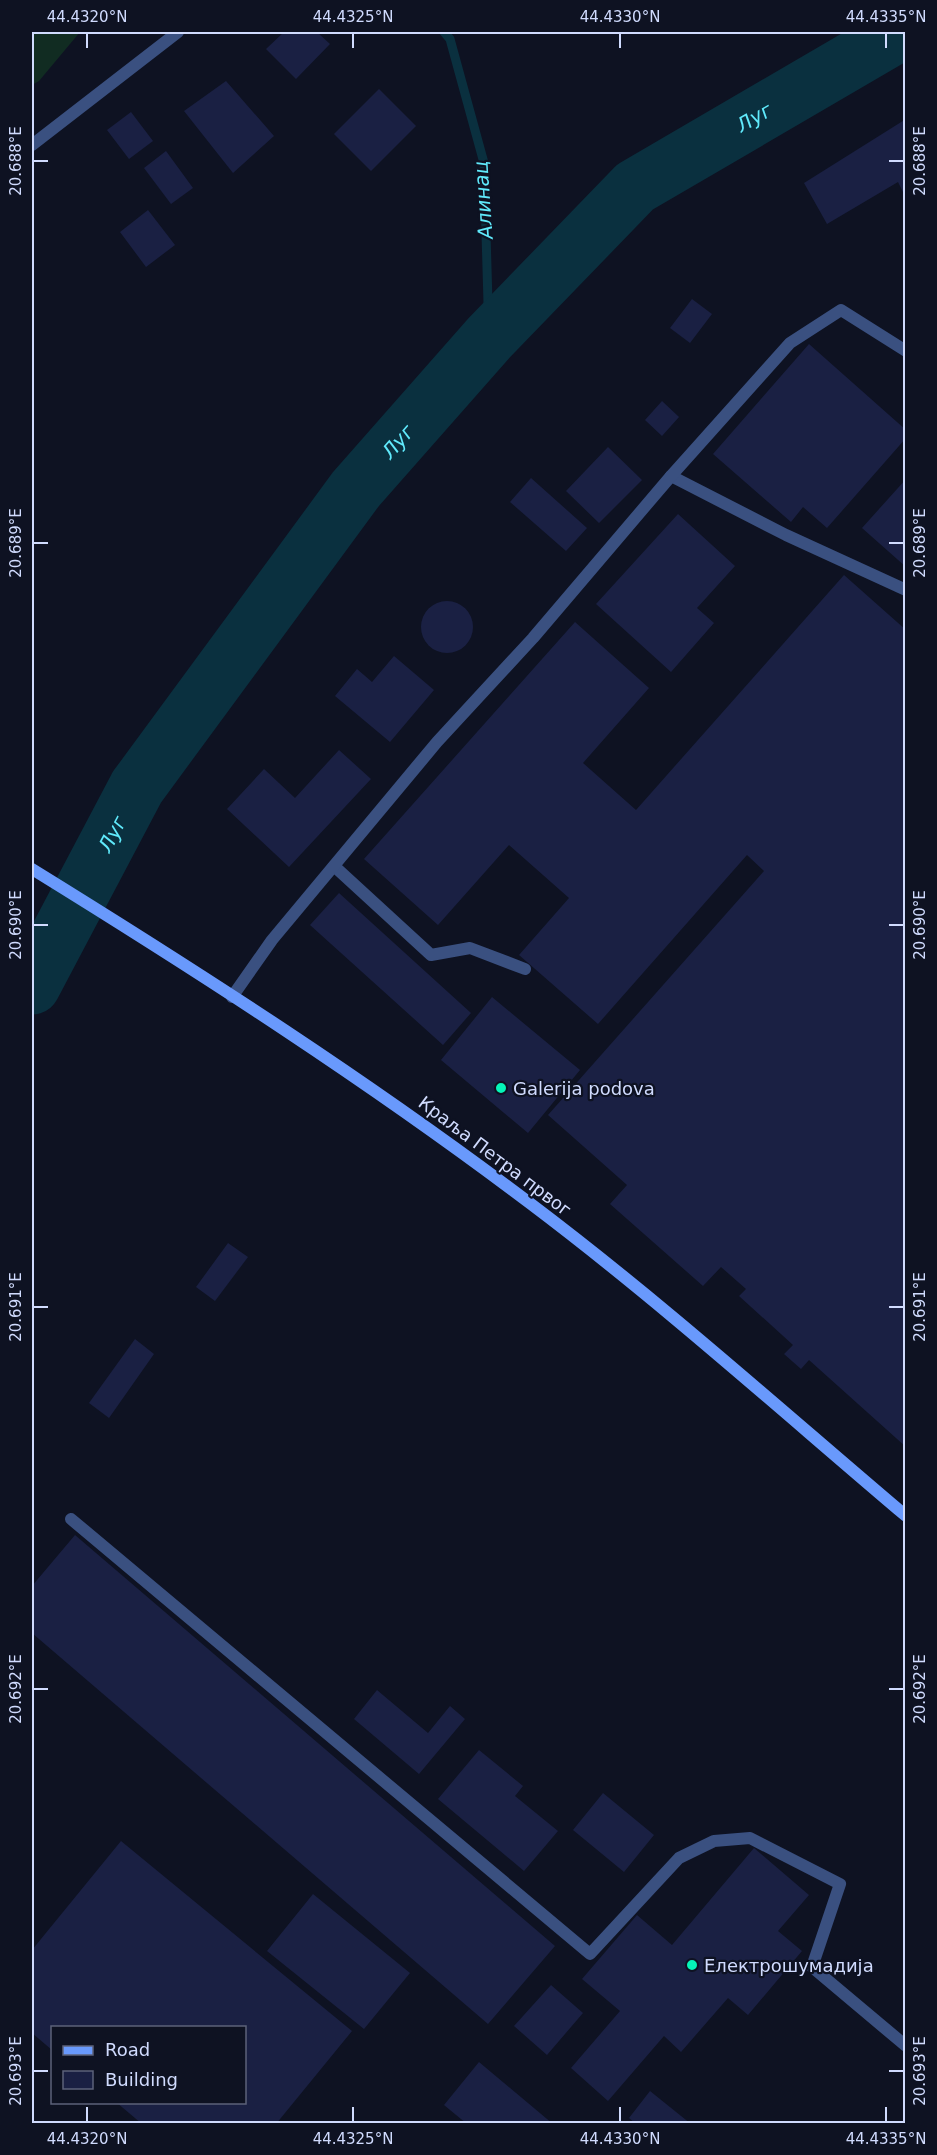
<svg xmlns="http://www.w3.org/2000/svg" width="937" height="2155" viewBox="0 0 937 2155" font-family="'DejaVu Sans',sans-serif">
<rect width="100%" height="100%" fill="#0e1222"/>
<path fill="#112c22" d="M32,32H80L39,81L32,85Z"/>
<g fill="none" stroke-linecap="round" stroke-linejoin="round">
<path stroke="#0a303f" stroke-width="9" d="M444,32L450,39L484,163L489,338"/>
<path stroke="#0a303f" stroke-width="57" id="s1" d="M32,986L137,787L356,489L489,338L635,187L892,37L906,33"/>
</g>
<path fill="#1a2043" d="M284,32H317L330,44L296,79L266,49Z
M226,81L274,136L233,173L184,111Z
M379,89L416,126L371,171L334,134Z
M131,112L153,141L129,159L107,130Z
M906,119V190L903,192L898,182L827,224L804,183Z
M166,151L193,188L171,204L144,168Z
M148,210L175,245L146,267L120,232Z
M692,299L712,314L690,343L670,328Z
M809,344L906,430V438L827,528L803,507L791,522L713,454Z
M662,401L679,417L662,436L645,420Z
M608,447L642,480L599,523L566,491Z
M531,478L587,528L566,551L510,502Z
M906,479V567L862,528Z
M678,514L735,566L697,608L714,623L671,672L596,604Z
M844,575L906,630V1447L809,1360L801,1369L784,1354L793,1345L739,1296L746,1289L721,1267L703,1286L610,1204L627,1185L548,1115L764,871L747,855L598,1024L519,955L569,898L509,845L438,925L364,859L575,622L649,688L583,763L636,810Z
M421 627a26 26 0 1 1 52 0a26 26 0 1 1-52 0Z
M394,656L434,690L390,742L335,696L357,669L372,682Z
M339,750L371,779L289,867L227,809L264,769L295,798Z
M339,893L471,1013L443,1045L310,925Z
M492,997L580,1070L528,1133L441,1060Z
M228,1243L248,1257L215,1301L196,1287Z
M135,1339L154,1354L109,1418L89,1403Z
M75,1535L555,1946L488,2024L32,1633V1586Z
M377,1690L428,1733L450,1706L465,1719L419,1774L354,1719Z
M479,1750L523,1786L515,1796L558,1831L524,1871L438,1799Z
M603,1793L654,1835L624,1872L573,1830Z
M121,1841L352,2031L276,2124H142L116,2102H244V2028H52V2050L32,2033V1950Z
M754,1848L809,1895L778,1931L802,1951L748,2015L728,1998L681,2052L664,2036L608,2101L571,2068L620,2011L582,1979L637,1915L672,1945Z
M313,1894L410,1973L364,2029L267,1951Z
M551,1985L583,2013L547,2055L514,2026Z
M479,2062L553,2124H467L444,2105Z
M650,2091L691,2124H636L629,2118Z"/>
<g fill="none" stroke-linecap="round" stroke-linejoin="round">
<path stroke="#3a5080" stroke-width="12" d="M671,476L786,535L906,590
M334,866L431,955L470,948L525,969
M71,1519L590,1954L679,1858L714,1841L750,1838L840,1884L812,1967L906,2046"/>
<path stroke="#3a5080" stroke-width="12" d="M32,145L178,32
M232,997L272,940L437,742L533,638L671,476L790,343L841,310L906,351"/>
<path stroke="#6999fc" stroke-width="12" d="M32,869C202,974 371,1083 531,1204C661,1302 782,1411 906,1516"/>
</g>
<path fill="none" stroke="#d0dbfe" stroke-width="2" d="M87,33V48M353,33V48M620,33V48M886,33V48M33,161H48M889,161H904M33,543H48M889,543H904M33,925H48M889,925H904M33,1307H48M889,1307H904M33,1689H48M889,1689H904M33,2071H48M889,2071H904M87,2107V2122M353,2107V2122M620,2107V2122M886,2107V2122"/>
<g fill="#05f5b9" stroke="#0e1222" stroke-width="2">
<circle cx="501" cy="1088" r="6"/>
<circle cx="692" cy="1965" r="6"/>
</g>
<g text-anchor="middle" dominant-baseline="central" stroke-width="4.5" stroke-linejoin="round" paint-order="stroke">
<g font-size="18" fill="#d0dbfe" stroke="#0e1222" text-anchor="start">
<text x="513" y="1088">Galerija podova</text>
<text x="704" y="1965">Електрошумадија</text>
</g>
<g font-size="18" fill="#d0dbfe" stroke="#0e1222">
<text transform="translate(495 1156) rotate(37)">Краља Петра првог</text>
</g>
<g font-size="20" font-style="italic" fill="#60eafc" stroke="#0e1222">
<text stroke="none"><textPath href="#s1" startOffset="1144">Луг</textPath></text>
<text transform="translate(483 200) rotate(-94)">Алинац</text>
<text stroke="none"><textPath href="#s1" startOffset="658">Луг</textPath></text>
<text stroke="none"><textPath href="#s1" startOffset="172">Луг</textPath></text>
</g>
</g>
<rect width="937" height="2155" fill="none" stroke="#0e1222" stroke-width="66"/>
<rect x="51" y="2026" width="195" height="78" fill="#0e1222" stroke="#5c627a" stroke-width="1.5"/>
<rect x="63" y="2046" width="30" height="9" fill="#6999fc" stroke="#5c627a" stroke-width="1.5"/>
<text x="105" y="2056" font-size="18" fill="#d0dbfe">Road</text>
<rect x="63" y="2071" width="30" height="18" fill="#1a2043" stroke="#5c627a" stroke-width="1.5"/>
<text x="105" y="2086" font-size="18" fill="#d0dbfe">Building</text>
<rect x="33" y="33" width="871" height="2089" fill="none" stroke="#d0dbfe" stroke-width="2"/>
<g font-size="15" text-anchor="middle" fill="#d0dbfe">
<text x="87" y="22">44.4320°N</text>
<text x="353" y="22">44.4325°N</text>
<text x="620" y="22">44.4330°N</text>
<text x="886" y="22">44.4335°N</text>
<text transform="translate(16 161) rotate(-90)" y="5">20.688°E</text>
<text transform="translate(920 161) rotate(-90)" y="5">20.688°E</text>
<text transform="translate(16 543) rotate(-90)" y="5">20.689°E</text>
<text transform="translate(920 543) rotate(-90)" y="5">20.689°E</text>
<text transform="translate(920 925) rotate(-90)" y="5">20.690°E</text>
<text transform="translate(16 925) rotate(-90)" y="5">20.690°E</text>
<text transform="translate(920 1307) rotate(-90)" y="5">20.691°E</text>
<text transform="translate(16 1307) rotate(-90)" y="5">20.691°E</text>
<text transform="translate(16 1689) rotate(-90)" y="5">20.692°E</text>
<text transform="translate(920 1689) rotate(-90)" y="5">20.692°E</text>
<text transform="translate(16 2071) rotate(-90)" y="5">20.693°E</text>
<text transform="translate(920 2071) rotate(-90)" y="5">20.693°E</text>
<text x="87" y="2144">44.4320°N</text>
<text x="353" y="2144">44.4325°N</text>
<text x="620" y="2144">44.4330°N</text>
<text x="886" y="2144">44.4335°N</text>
</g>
</svg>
